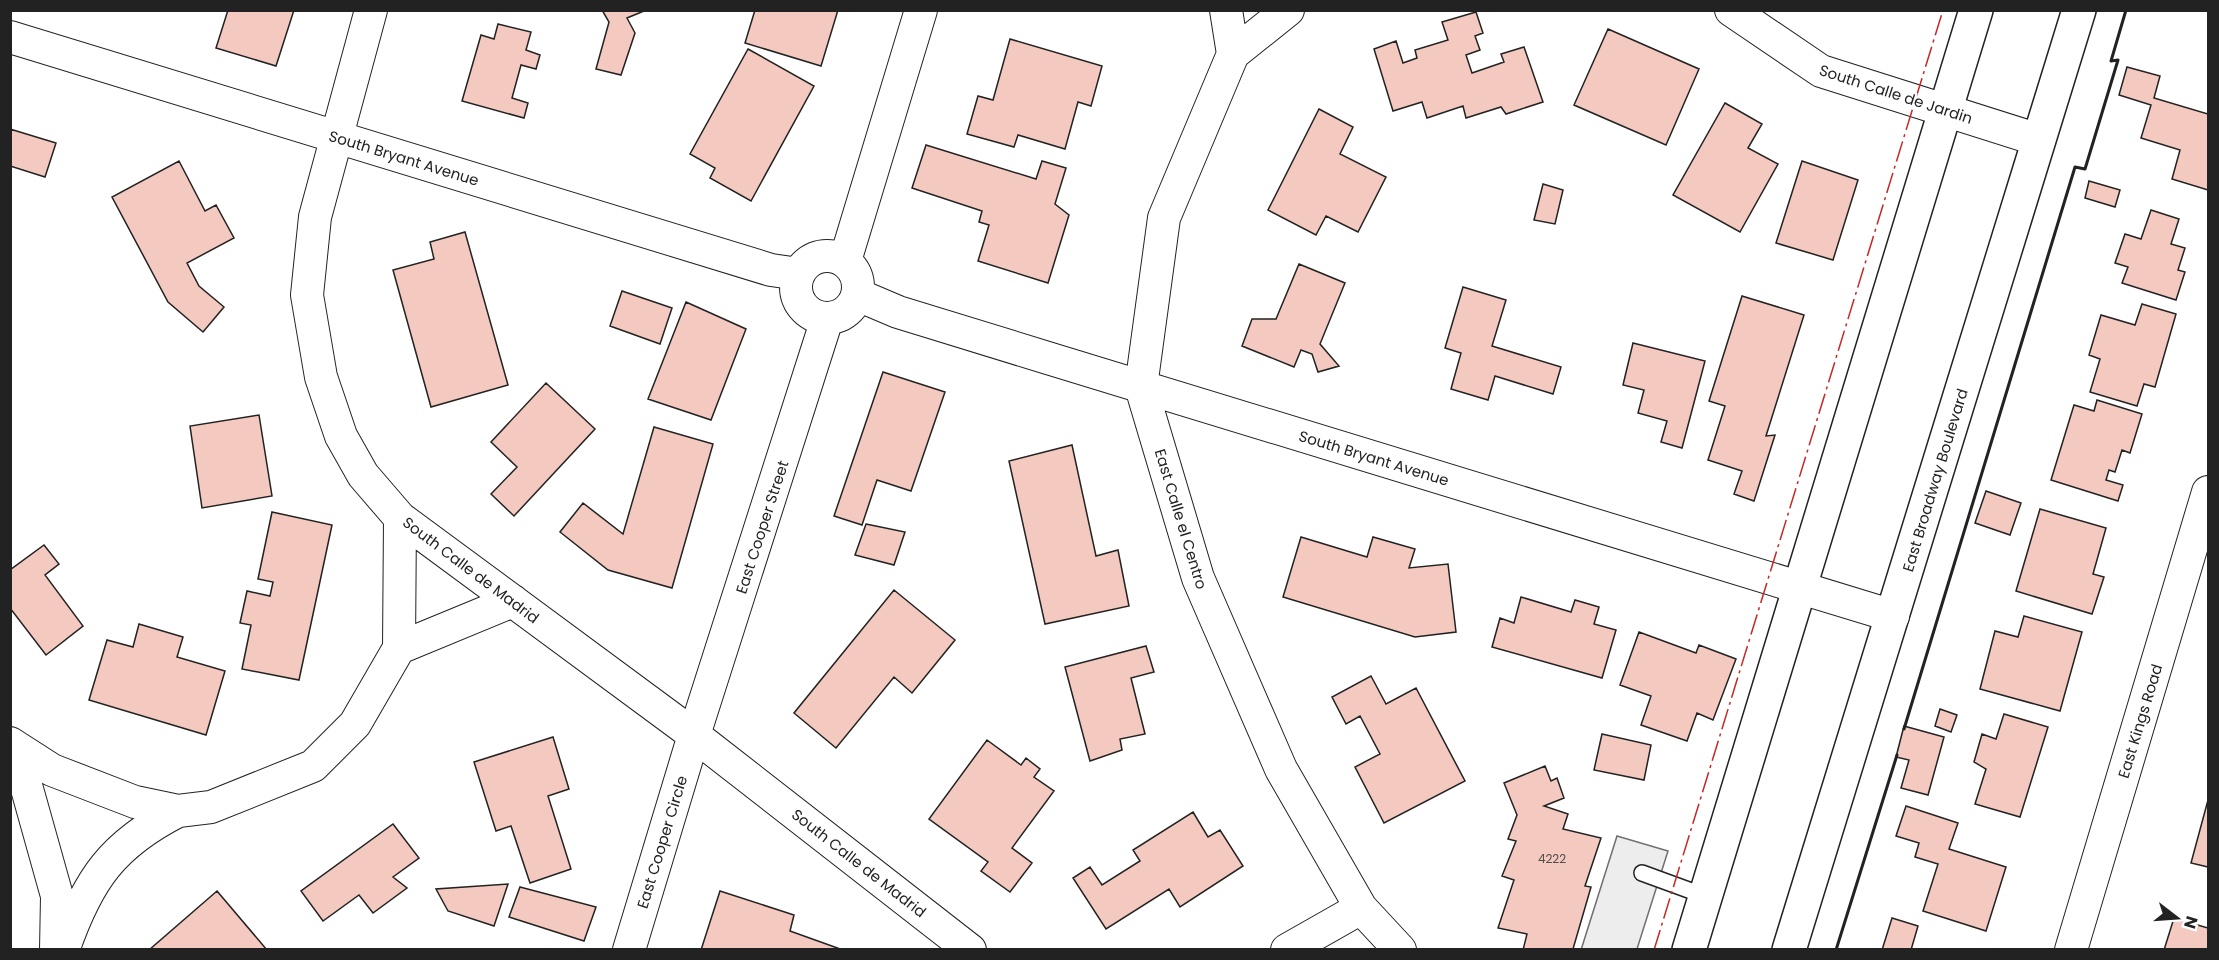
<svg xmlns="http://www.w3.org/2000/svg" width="2219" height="960" viewBox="0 0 2219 960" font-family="Poppins,sans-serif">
<rect width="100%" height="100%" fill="#fff"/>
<path fill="#ededed" stroke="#6f6f6f" stroke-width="1.5" d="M1617,836L1668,851L1637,949L1581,950Z"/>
<path fill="#f3c9c0" stroke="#222" stroke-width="1.5" d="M228,10H294L276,66L216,48Z
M602,10L644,11L627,18L635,33L621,75L596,69L609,22Z
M755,10H838L821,66L745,43Z
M1476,12L1483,33L1475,36L1480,50L1466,55L1472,73L1504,62L1501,54L1524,47L1543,102L1506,114L1501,107L1466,118L1463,106L1427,118L1422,102L1393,111L1374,49L1396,41L1403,63L1417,58L1415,50L1448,40L1442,22Z
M498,24L531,32L526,50L540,55L536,69L521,65L512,98L528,103L524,118L462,101L481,35L494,39Z
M1608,29L1699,69L1666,145L1574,105Z
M1010,39L1102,66L1091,106L1078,102L1065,149L1018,135L1014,147L967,134L978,96L993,100Z
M748,49L814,86L751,201L710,178L715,168L690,154Z
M2127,67L2160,76L2154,98L2208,114V190L2172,179L2180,150L2141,138L2151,105L2119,95Z
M1725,103L1762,124L1748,148L1778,164L1740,232L1673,195Z
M1319,109L1353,127L1340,154L1386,177L1358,232L1326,216L1316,235L1268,210Z
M10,129L56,143L45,177L10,166Z
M926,145L1036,179L1042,161L1066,168L1055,204L1069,215L1048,283L978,261L989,225L979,222L982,211L912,188Z
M179,161L205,211L216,205L234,238L187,263L199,286L224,307L203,332L168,302L112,197Z
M1802,161L1858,180L1833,260L1776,243Z
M2089,181L2120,190L2115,207L2085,198Z
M1543,184L1563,190L1555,224L1534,220Z
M2151,210L2179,219L2171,244L2185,248L2178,270L2185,272L2176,300L2122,283L2128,267L2115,263L2125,234L2141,239Z
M465,232L508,385L431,407L393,270L434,259L430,242Z
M1299,264L1345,283L1320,344L1339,366L1318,372L1312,354L1301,350L1294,367L1242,346L1252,319H1276Z
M1463,287L1506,300L1492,346L1561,367L1553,394L1495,376L1488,400L1451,389L1461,353L1445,348Z
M622,291L672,308L660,344L610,326Z
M1742,296L1804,315L1766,436L1775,435L1754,501L1734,494L1742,471L1708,460L1725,406L1709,401Z
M686,302L746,329L711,420L648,399Z
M2142,304L2176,314L2155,387L2144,384L2137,406L2090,392L2100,359L2089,355L2101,315L2135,325Z
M1633,343L1705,361L1682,448L1661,442L1667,421L1638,413L1644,390L1623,385Z
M883,372L945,392L911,491L877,480L862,525L834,516Z
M546,383L595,429L514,516L491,494L517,467L491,442Z
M2097,400L2142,414L2130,453L2122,450L2115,472L2109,470L2106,480L2123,485L2118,501L2051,480L2074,405L2094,411Z
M259,415L272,496L202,508L190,426Z
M654,427L713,444L672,588L608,570L560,532L583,503L623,534Z
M1072,445L1096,556L1118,550L1129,606L1045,624L1009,461Z
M1986,491L2021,503L2010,535L1975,523Z
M2040,509L2106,528L2093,574L2104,577L2092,614L2016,591Z
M272,512L332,525L299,680L242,669L251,625L240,623L247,591L270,596L273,582L258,579Z
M866,524L905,532L894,565L855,555Z
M1301,537L1367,557L1373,537L1415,549L1409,568L1448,564L1456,632L1415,637L1283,597Z
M44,545L59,564L45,575L83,626L46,655L10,608V570Z
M894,590L955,640L912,693L894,677L836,748L794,713Z
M1521,597L1571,612L1575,600L1599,607L1594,624L1616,630L1602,678L1492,647L1500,618L1514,623Z
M2024,616L2082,632L2060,711L1980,689L1995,631L2018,637Z
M139,624L183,637L177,657L225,671L206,735L89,700L107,640L133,647Z
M1639,632L1696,653L1699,645L1736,659L1713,720L1697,713L1687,741L1641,725L1651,696L1620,685Z
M1146,646L1154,672L1131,678L1145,734L1120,739L1122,750L1090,761L1065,667Z
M1371,676L1386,704L1416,688L1465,781L1384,823L1355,767L1380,754L1360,716L1346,724L1332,697Z
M1940,709L1957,715L1951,732L1935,726Z
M2004,714L2048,727L2020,817L1975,804L1986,769L1974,762L1982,734L1996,739Z
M1904,726L1944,737L1928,795L1901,788L1909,760L1896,757Z
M1602,734L1651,745L1644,780L1594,770Z
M553,737L569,789L548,796L571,869L530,883L511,826L496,831L474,762Z
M987,740L1021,765L1026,758L1040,769L1034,777L1054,791L1012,848L1032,863L1010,892L981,871L988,862L929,819Z
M1545,766L1551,781L1557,778L1564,798L1544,806L1568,814L1563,829L1601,838L1585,886L1591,887L1573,949L1523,950L1527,934L1498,928L1514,880L1502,876L1516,841L1508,839L1517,815L1504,783Z
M2208,800V867L2191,863Z
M1906,806L1958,823L1949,849L2006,867L1986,931L1923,911L1938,864L1915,857L1919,843L1896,836Z
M1193,812L1208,837L1220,830L1243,866L1180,907L1169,889L1106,929L1073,878L1090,867L1102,885L1140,861L1133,850Z
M393,824L419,858L393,877L407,888L373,913L359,895L323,921L301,891Z
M508,884L494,926L448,911L436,889Z
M520,887L596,907L584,941L509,917Z
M217,891L267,950H149Z
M720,891L794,915L790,931L843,950H701Z
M1892,918L1918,926L1911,950H1882Z
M2174,918L2208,928V950H2164Z"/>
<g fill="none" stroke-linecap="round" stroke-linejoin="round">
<defs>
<path id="service" d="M1642,873L1705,896"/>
<path id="minor" d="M371,10L315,217L307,295L321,377L341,436L363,475L400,518L694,735L970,950
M1226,10L1233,54L1164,218L1141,387L1198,578L1281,769L1361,908L1400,950
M1731,10L1821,71L2039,140
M10,37L771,270L799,274
M1233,54L1288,10
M796 287a31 31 0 1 1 62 0a31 31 0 1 1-62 0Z
M845,261L921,10
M858,295L898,312L1051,359L1893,616
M399,648L400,518
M10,743L52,770L135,802L178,811L211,807L313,766L355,724L399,648L513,601
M10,750L22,771L57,896L56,950
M64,948C88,879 113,844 178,811
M629,950L694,735L827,319
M1287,950L1361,908
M2071,950L2208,492"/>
<path id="primary" d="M1689,950L1976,10
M1789,950L2079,10"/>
</defs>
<use href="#service" stroke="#222" stroke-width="18"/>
<use href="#minor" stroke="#222" stroke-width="34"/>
<use href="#primary" stroke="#222" stroke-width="36"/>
<use href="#service" stroke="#fff" stroke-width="15"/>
<use href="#minor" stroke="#fff" stroke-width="32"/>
<use href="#primary" stroke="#fff" stroke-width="33"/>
<path stroke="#222" stroke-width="3" d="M1904,729L2075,167L2085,169L2118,60L2111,61L2126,10
M1836,950L1897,755"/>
<path stroke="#c62828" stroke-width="1.5" stroke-dasharray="21 4.5 3 4.5" stroke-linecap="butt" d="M1654,950L1943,10"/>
</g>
<g text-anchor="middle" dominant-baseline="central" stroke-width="4.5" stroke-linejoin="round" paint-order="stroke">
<g font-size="12" fill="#564c4a">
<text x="1552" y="858">4222</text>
</g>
<g font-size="15" fill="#222" stroke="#fff">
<text transform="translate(1896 94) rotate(18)">South Calle de Jardin</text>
<text transform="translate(404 158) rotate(17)">South Bryant Avenue</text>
<text transform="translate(1374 458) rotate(17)">South Bryant Avenue</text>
<text transform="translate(1935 480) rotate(-73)">East Broadway Boulevard</text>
<text transform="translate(1181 519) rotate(73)">East Calle el Centro</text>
<text transform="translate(762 527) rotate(-72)">East Cooper Street</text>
<text transform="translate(471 570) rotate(37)">South Calle de Madrid</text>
<text transform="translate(2140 721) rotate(-73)">East Kings Road</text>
<text transform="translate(662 842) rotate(-73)">East Cooper Circle</text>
<text transform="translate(859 863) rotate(38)">South Calle de Madrid</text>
</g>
</g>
<rect width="2219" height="960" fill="none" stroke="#222222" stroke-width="24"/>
<g transform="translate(2177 918) rotate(107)" stroke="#ffffff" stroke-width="4.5" paint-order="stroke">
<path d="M0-4.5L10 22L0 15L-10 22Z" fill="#222222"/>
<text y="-9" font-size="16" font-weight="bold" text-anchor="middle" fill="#222222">N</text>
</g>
</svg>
